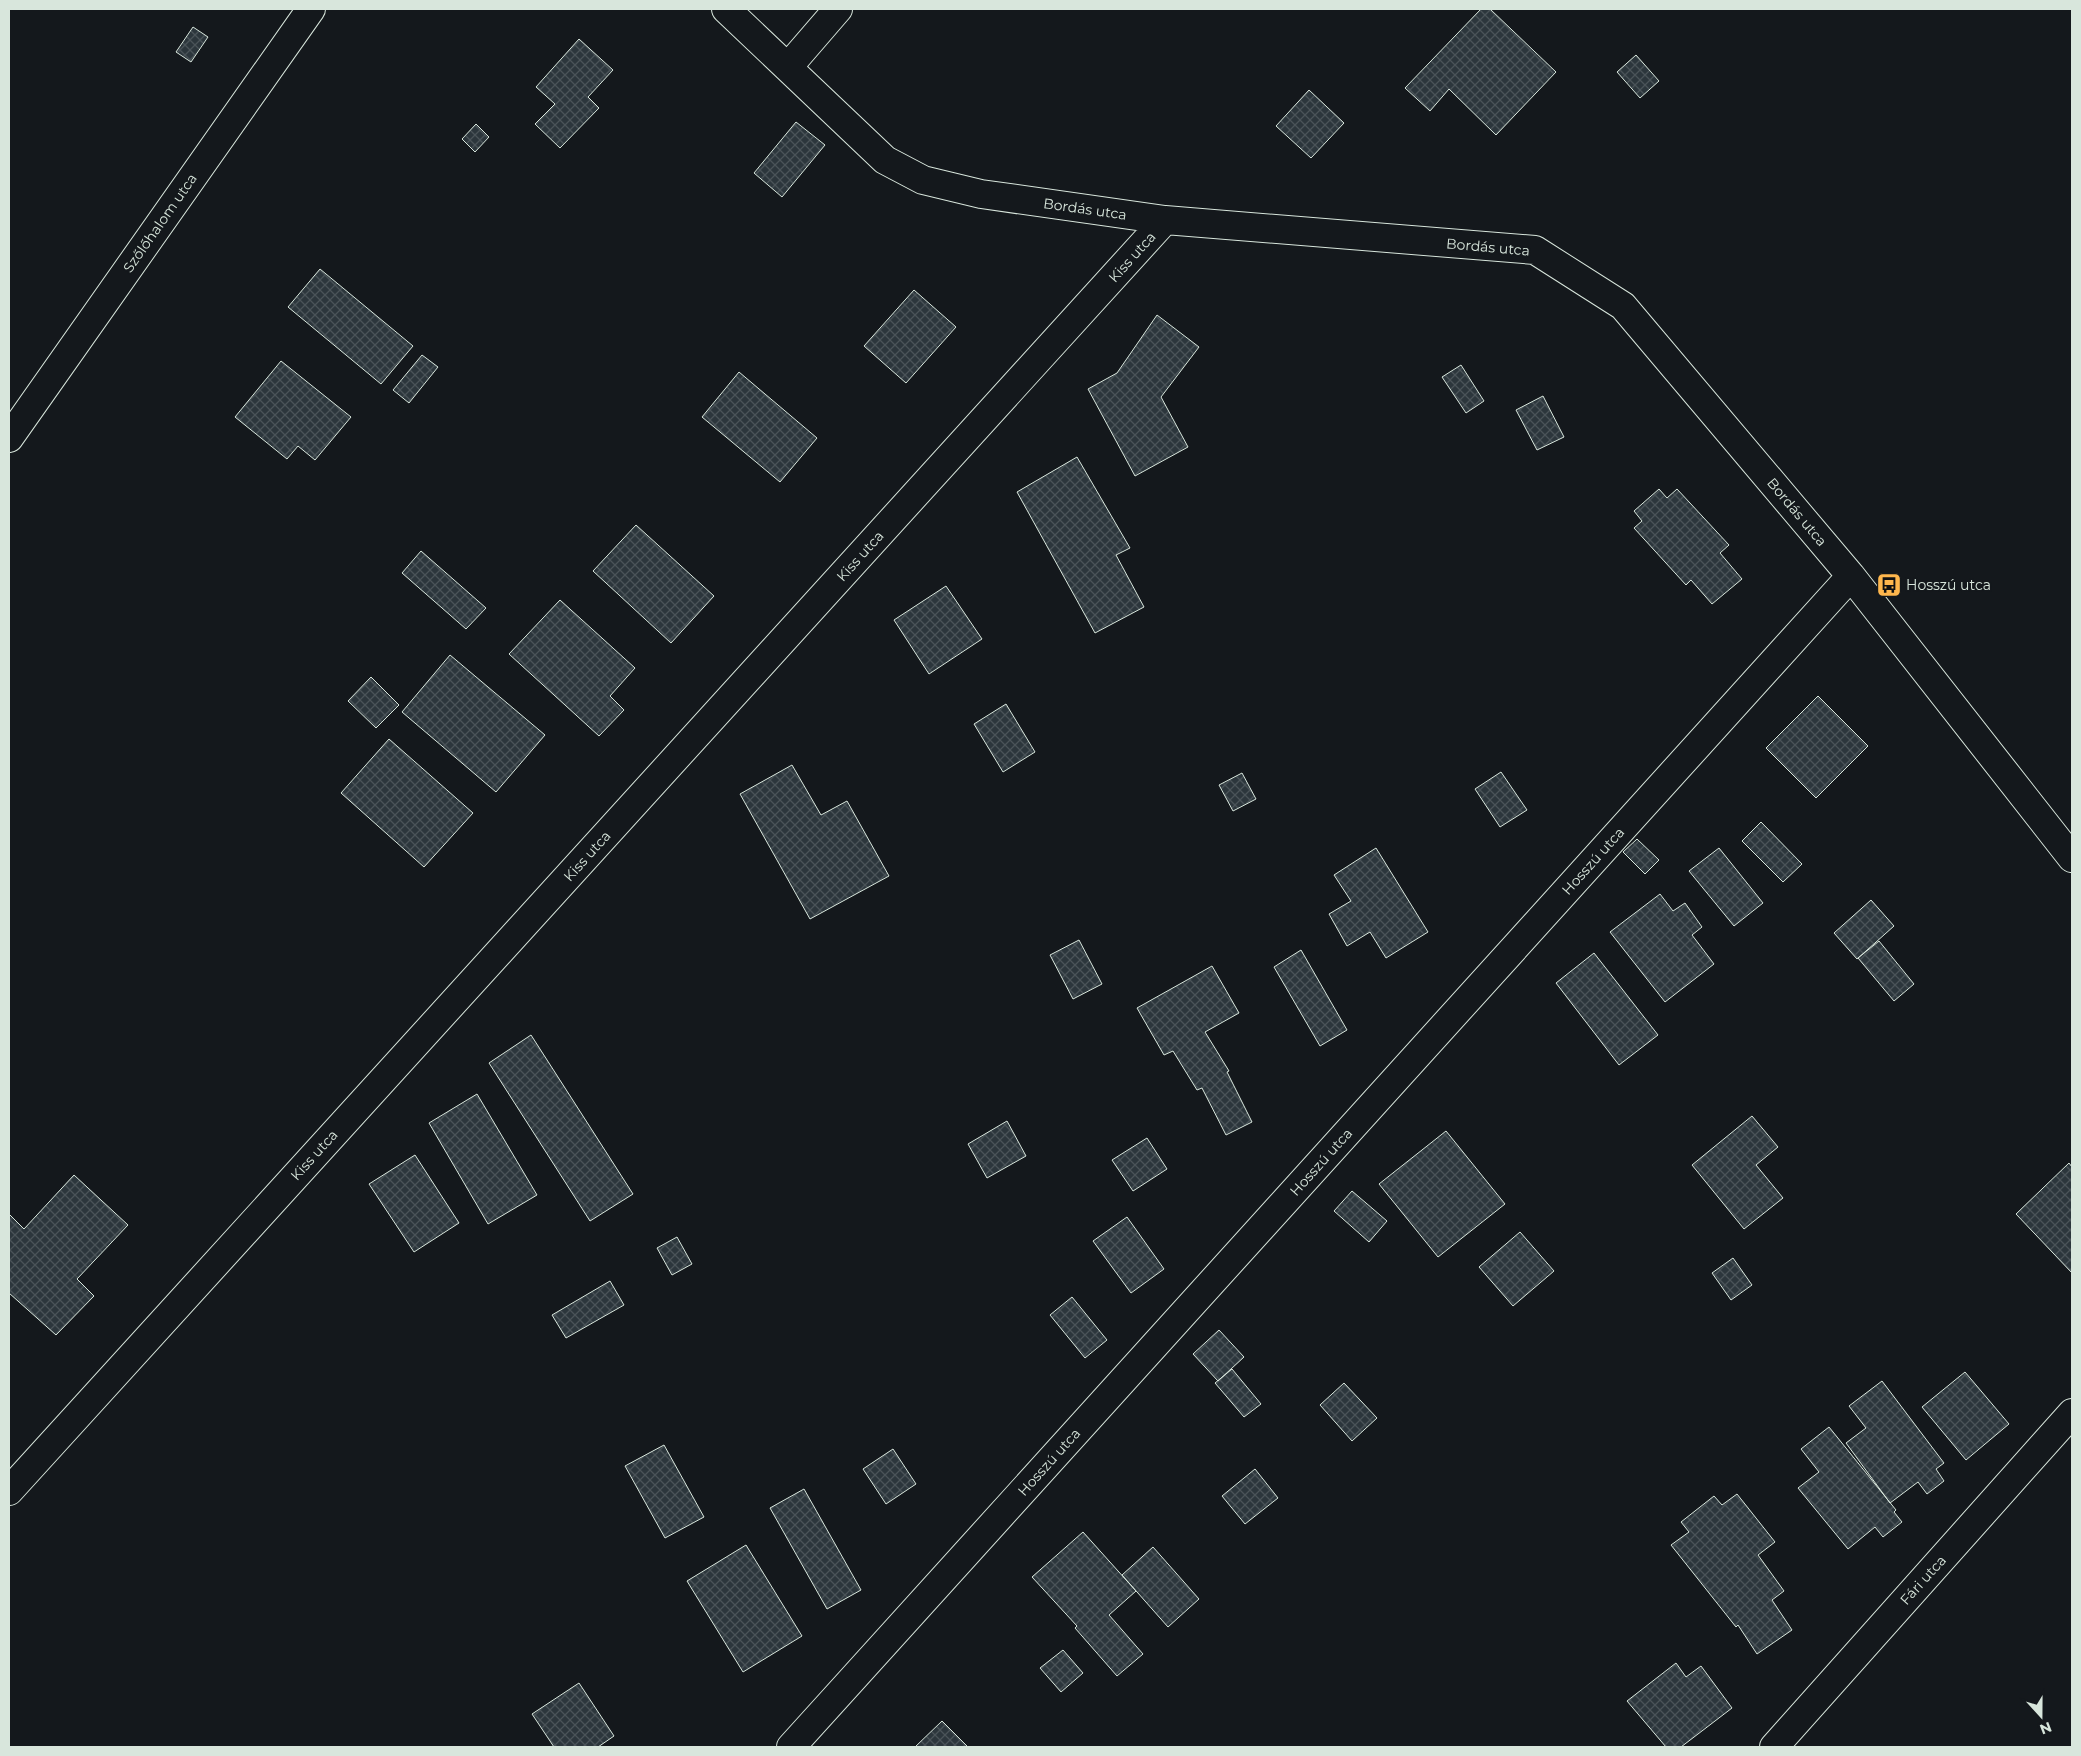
<svg xmlns="http://www.w3.org/2000/svg" width="2081" height="1756" viewBox="0 0 2081 1756" font-family="Montserrat,sans-serif">
<defs>
<pattern id="building-cross-hatch" width="8" height="8" patternUnits="userSpaceOnUse" patternTransform="scale(1.25)"><rect width="8" height="8" fill="#2c363c"/><path d="M0 0l8 8M0 8l8-8" fill="none" stroke="#4a5358"/></pattern>
</defs>
<rect width="100%" height="100%" fill="#14181c"/>
<path fill="url(#building-cross-hatch)" stroke="#d8e6dc" d="M1481,9H1490L1556,72L1496,135L1449,89L1430,111L1405,88Z
M193,27L208,37L191,62L176,52Z
M579,39L613,70L588,97L599,108L560,148L535,124L555,104L536,87Z
M1636,55L1659,81L1640,98L1617,72Z
M1309,90L1344,123L1311,158L1276,126Z
M796,122L825,145L782,197L754,173Z
M476,124L489,137L475,152L462,139Z
M320,269L413,346L381,384L288,307Z
M914,290L956,327L906,383L864,346Z
M1157,315L1199,347L1161,397L1188,447L1135,476L1088,389L1117,373Z
M422,355L438,367L409,403L393,390Z
M281,361L351,417L315,460L298,446L287,459L235,417Z
M1461,365L1484,401L1466,413L1442,377Z
M739,372L817,438L780,482L702,417Z
M1543,396L1564,437L1537,450L1516,410Z
M1077,457L1130,548L1116,555L1144,607L1095,633L1017,492Z
M1659,489L1667,498L1677,489L1729,545L1720,553L1742,579L1712,604L1691,580L1686,585L1634,528L1642,521L1634,511Z
M636,525L714,596L671,643L593,571Z
M421,551L486,608L466,629L402,573Z
M946,586L982,639L929,674L894,620Z
M560,600L635,668L610,696L624,710L599,736L509,654Z
M450,655L545,735L496,792L402,712Z
M371,677L399,705L376,728L348,701Z
M1818,696L1868,746L1816,798L1766,748Z
M1006,704L1035,752L1003,772L974,724Z
M389,739L473,813L424,867L341,793Z
M792,765L821,815L847,801L889,876L810,919L740,794Z
M1501,772L1527,810L1500,827L1475,789Z
M1242,773L1256,799L1233,811L1219,785Z
M1761,822L1802,864L1783,882L1742,841Z
M1637,839L1659,860L1645,874L1623,852Z
M1376,848L1428,932L1386,958L1370,932L1347,946L1329,914L1351,901L1334,875Z
M1719,848L1763,903L1734,926L1689,871Z
M1660,894L1673,911L1685,903L1702,927L1692,935L1714,964L1665,1002L1610,932Z
M1871,900L1894,926L1857,959L1834,933Z
M1079,940L1102,984L1073,999L1050,955Z
M1879,941L1914,984L1894,1001L1858,958Z
M1301,950L1347,1030L1320,1046L1274,967Z
M1594,953L1658,1035L1619,1065L1556,983Z
M1212,966L1239,1013L1205,1032L1229,1071L1227,1072L1252,1122L1226,1135L1202,1088L1197,1090L1173,1051L1164,1055L1137,1008Z
M531,1035L633,1194L590,1221L489,1063Z
M477,1094L537,1195L488,1224L429,1123Z
M1752,1116L1778,1147L1756,1165L1783,1198L1744,1229L1692,1165Z
M1007,1121L1026,1156L987,1178L968,1144Z
M1446,1131L1505,1204L1438,1257L1379,1184Z
M1147,1138L1167,1169L1133,1191L1112,1160Z
M415,1155L459,1223L414,1252L369,1184Z
M2069,1163L2072,1167V1273L2016,1214Z
M74,1175L128,1225L77,1279L94,1296L56,1335L9,1293V1214L24,1229Z
M1352,1191L1387,1221L1369,1242L1334,1211Z
M1127,1217L1164,1269L1131,1293L1093,1241Z
M1520,1232L1554,1271L1513,1306L1479,1267Z
M677,1237L692,1264L672,1275L657,1248Z
M1733,1258L1752,1285L1731,1300L1712,1273Z
M610,1281L624,1305L566,1338L552,1315Z
M1072,1297L1107,1340L1085,1358L1050,1315Z
M1219,1330L1244,1357L1218,1381L1193,1354Z
M1232,1369L1261,1404L1244,1417L1215,1383Z
M1965,1372L2009,1424L1966,1460L1922,1407Z
M1882,1381L1944,1463L1936,1469L1944,1481L1927,1494L1918,1482L1890,1503L1846,1443L1866,1428L1849,1406Z
M1344,1383L1377,1418L1352,1441L1320,1405Z
M1829,1427L1896,1510L1894,1512L1902,1522L1883,1537L1875,1527L1848,1549L1798,1488L1819,1472L1801,1449Z
M664,1445L704,1517L665,1538L625,1466Z
M893,1449L916,1484L886,1504L863,1469Z
M1255,1469L1278,1498L1245,1524L1222,1496Z
M804,1489L861,1590L827,1609L770,1508Z
M1737,1494L1775,1542L1758,1555L1784,1591L1772,1600L1792,1630L1757,1654L1738,1625L1736,1627L1671,1545L1689,1532L1681,1522L1714,1496L1722,1505Z
M1083,1532L1136,1591L1109,1615L1143,1654L1117,1676L1075,1628L1077,1626L1032,1577Z
M746,1545L802,1636L743,1672L687,1581Z
M1153,1547L1199,1599L1168,1627L1122,1575Z
M1063,1650L1083,1673L1061,1692L1040,1668Z
M1676,1663L1686,1677L1701,1666L1732,1708L1681,1747H1666L1627,1701Z
M579,1683L614,1736L598,1747H554L532,1714Z
M942,1721L968,1747H915Z"/>
<g fill="none" stroke-linecap="round" stroke-linejoin="round">
<defs>
<path id="minor" d="M726,9L885,160L923,180L981,194L1165,220L1535,250L1623,306L1851,576L2072,858
M788,67L838,9
M9,438L311,9
M9,1491L1165,220
M791,1747L1851,576
M1774,1747L2072,1413"/>
</defs>
<use href="#minor" stroke="#d8e6dc" stroke-width="30"/>
<use href="#minor" stroke="#14181c" stroke-width="28"/>
</g>
<defs>
<symbol id="bus-square" viewBox="-11 -11 22 22"><rect x="-9" y="-9" width="18" height="18" rx="4" fill="#ffb74d" stroke="#14181c"/><path d="M-5-6H5V4H4V6H2V4H-2V6H-4V4H-5ZM-3.5-4V0h7V-4ZM-3.5 1.2v1.5H-2V1.2ZM2 1.2v1.5H3.5V1.2Z" fill="#111"/></symbol>
</defs>
<g fill-rule="evenodd">
<use href="#bus-square" x="1875" y="571" width="28" height="28"/>
</g>
<g text-anchor="middle" dominant-baseline="central" stroke-width="4" stroke-linejoin="round" paint-order="stroke">
<g font-size="14" fill="#d8e6dc" stroke="#14181c">
<text transform="translate(1085 209) rotate(8)">Bordás utca</text>
<text transform="translate(160 223) rotate(-55)">Szőlőhalom utca</text>
<text transform="translate(1488 247) rotate(5)">Bordás utca</text>
<text transform="translate(1132 257) rotate(-48)">Kiss utca</text>
<text transform="translate(1797 512) rotate(50)">Bordás utca</text>
<text transform="translate(860 556) rotate(-48)">Kiss utca</text>
<text transform="translate(587 856) rotate(-48)">Kiss utca</text>
<text transform="translate(1593 861) rotate(-48)">Hosszú utca</text>
<text transform="translate(314 1155) rotate(-48)">Kiss utca</text>
<text transform="translate(1321 1162) rotate(-48)">Hosszú utca</text>
<text transform="translate(1049 1462) rotate(-48)">Hosszú utca</text>
<text transform="translate(1923 1580) rotate(-48)">Fári utca</text>
</g>
<g font-size="14" fill="#d8e6dc" stroke="#14181c" text-anchor="start">
<text x="1906" y="585">Hosszú utca</text>
</g>
</g>
<rect width="2081" height="1756" fill="none" stroke="#d8e6dc" stroke-width="20"/>
<g transform="translate(2041 1716) rotate(159)" stroke="#14181c" stroke-width="4" paint-order="stroke">
<path d="M0-4L9 19L0 12L-9 19Z" fill="#d8e6dc"/>
<text y="-8" font-size="14" font-weight="bold" text-anchor="middle" fill="#d8e6dc">N</text>
</g>
</svg>
